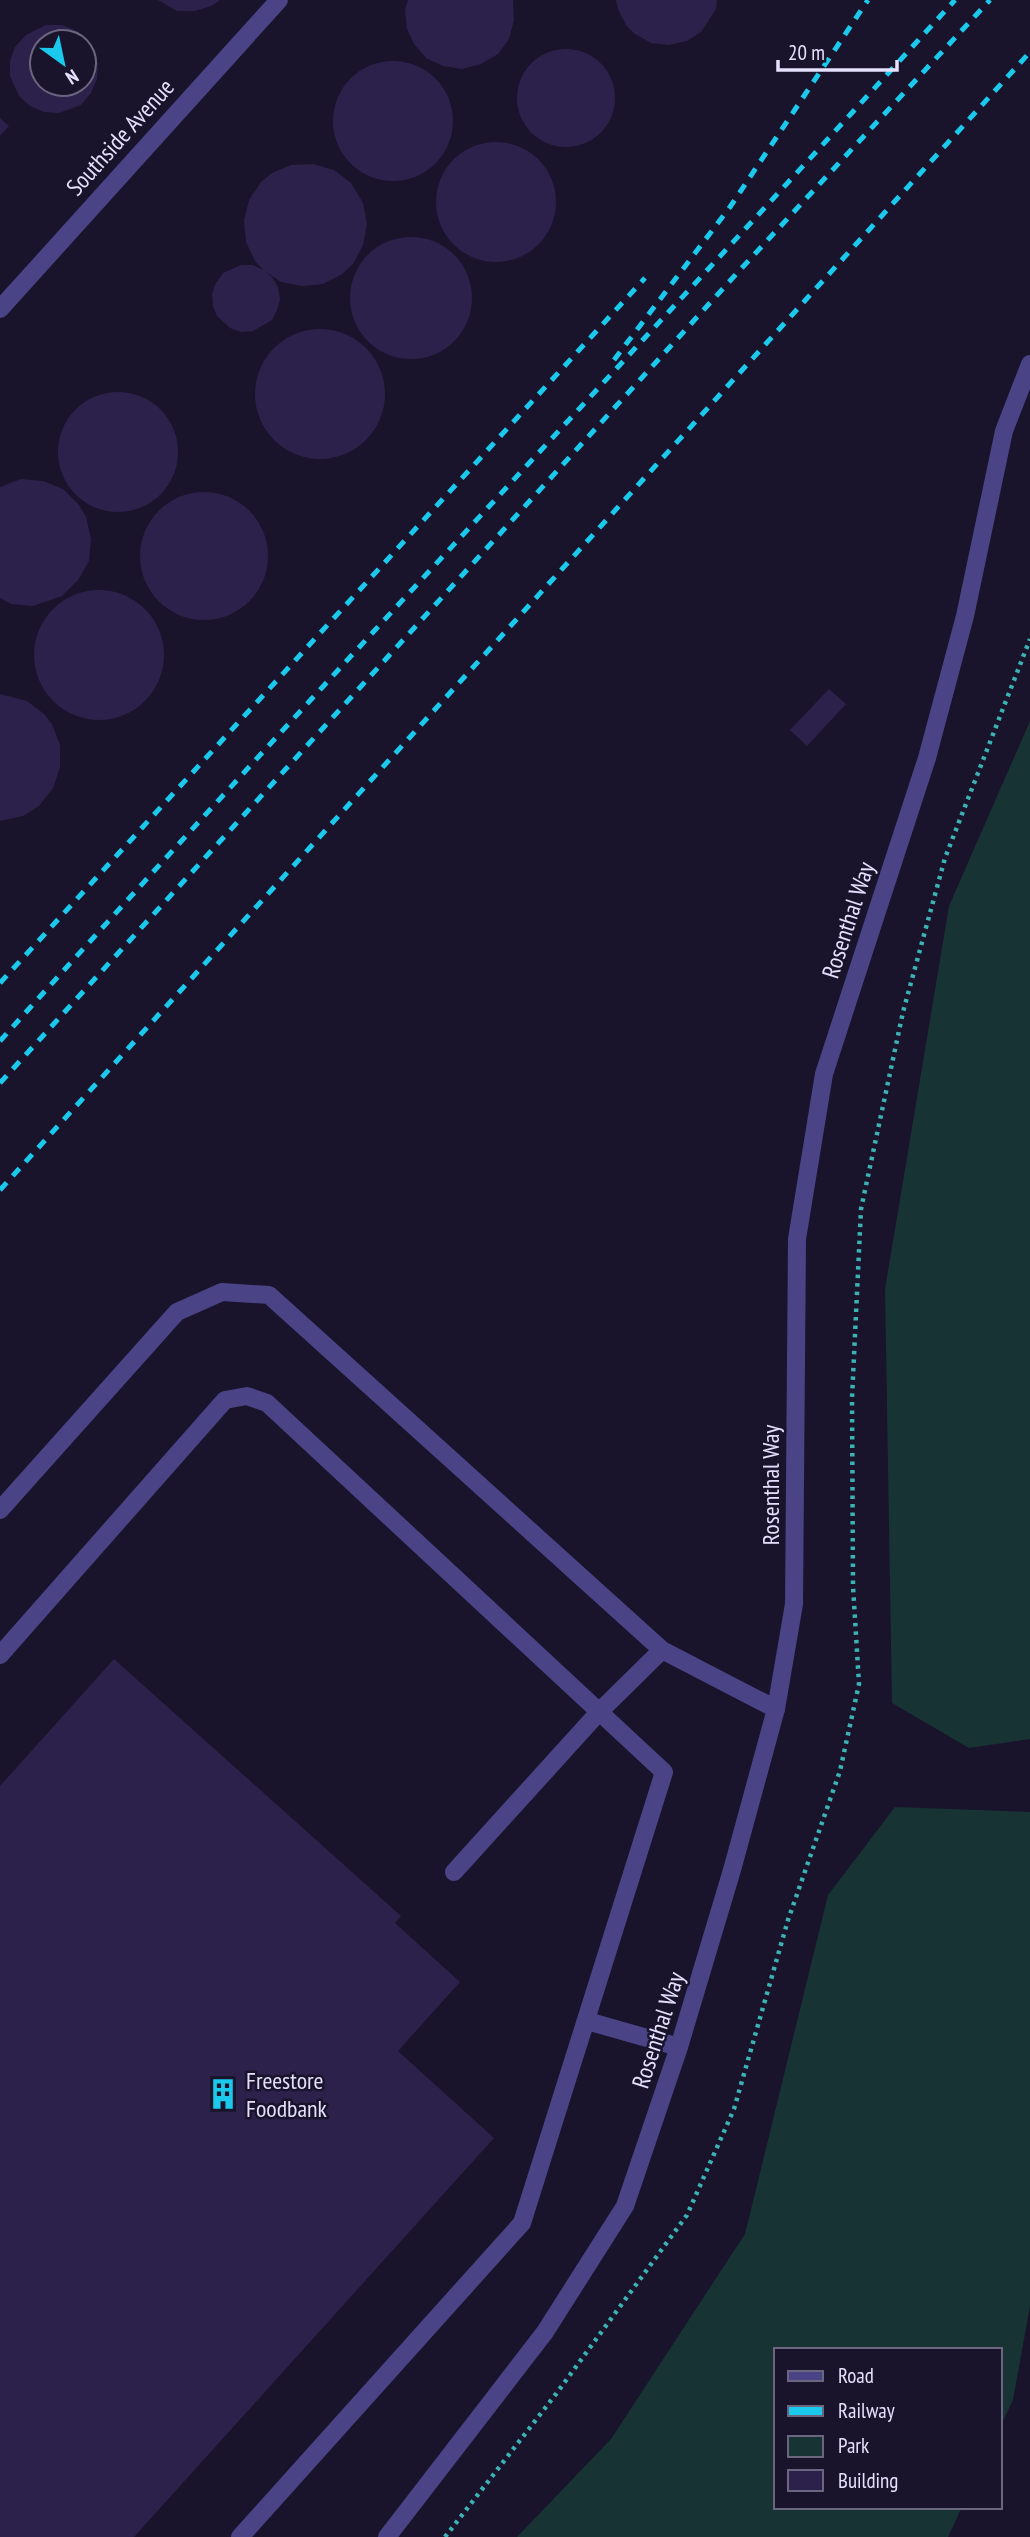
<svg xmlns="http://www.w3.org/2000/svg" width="1030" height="2537" viewBox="0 0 1030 2537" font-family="'PT Sans Narrow',sans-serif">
<rect width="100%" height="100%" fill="#19142b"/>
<path fill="#173334" d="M1030,721V1739L969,1748L892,1703L885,1289L949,906Z
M895,1807L1030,1812V2306L1013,2400L1000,2427V2350H776V2507H962L948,2537H517L611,2439L745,2234L828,1895Z"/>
<path fill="#2c214a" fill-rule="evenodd" d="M158,0H220L211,6L195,11H177Z
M408,0H513L514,20L509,39L498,54L481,64L462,69L443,66L426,58L414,44L407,29L405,10Z
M616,0H717L716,9L701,32L687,41L669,45L651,43L635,34L626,25L618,9Z
M46,25H62L77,31L88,40L94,49L98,64L97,79L91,93L81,105L59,113L44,112L30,106L19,96L10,76V61L15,47L26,35ZM42,42H84V84H42Z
M517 98a49 49 0 1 1 98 0a49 49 0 1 1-98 0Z
M333 121a60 60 0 1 1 120 0a60 60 0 1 1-120 0Z
M0,118L9,126L0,136Z
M436 202a60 60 0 1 1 120 0a60 60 0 1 1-120 0Z
M313,164L334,170L351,183L363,203L367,224L363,245L353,264L342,274L323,284L302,286L281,282L263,270L272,277L278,287L280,299L277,310L272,320L253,331L241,332L230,328L217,316L213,306L212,294L216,283L223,273L241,265H253L263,270L255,261L246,242L244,221L249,200L261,182L272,173L291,165Z
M350 298a61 61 0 1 1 122 0a61 61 0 1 1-122 0Z
M255 394a65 65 0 1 1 130 0a65 65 0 1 1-130 0Z
M58 452a60 60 0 1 1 120 0a60 60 0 1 1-120 0Z
M21,479L43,481L63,489L79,505L86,517L91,539L89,561L78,580L62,596L33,606L11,604L0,598V487Z
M140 556a64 64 0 1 1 128 0a64 64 0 1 1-128 0Z
M34 655a65 65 0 1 1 130 0a65 65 0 1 1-130 0Z
M829,689L846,704L807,746L790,730Z
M0,694L27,701L44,714L52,724L60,745V767L53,788L39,806L23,816L0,821Z
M114,1659L401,1916L395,1923L460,1982L398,2051L494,2138L134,2537H0V1786Z"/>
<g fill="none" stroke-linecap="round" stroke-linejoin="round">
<path stroke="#3bb3b5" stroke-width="4.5" stroke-dasharray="3.5 5" stroke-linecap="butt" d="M445,2537L556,2394L687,2215L734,2109L788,1920L840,1771L859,1684L853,1586L852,1398L861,1209L903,1012L945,858L1030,639"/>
<path stroke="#4a4386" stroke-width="18" d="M0,1510L177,1312L222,1292L269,1295L662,1650L776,1709
M0,1655L225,1400L247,1396L267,1403L664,1772L522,2223L240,2537
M454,1872L599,1712L662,1650
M587,2021L679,2047"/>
<path stroke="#4a4386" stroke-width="18" d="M0,309L279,0
M387,2537L545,2332L625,2206L679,2047L732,1870L776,1709L794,1604L797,1239L824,1074L927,758L965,616L1004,431L1030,364"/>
<path stroke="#1bc9ed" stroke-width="5" stroke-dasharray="10 9" stroke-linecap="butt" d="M614,360L730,207L868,0
M0,983L645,278
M0,1041C315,691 638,348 955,0
M0,1083L739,271L990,0
M0,1190L1030,52"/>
</g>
<defs>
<symbol id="building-bare" viewBox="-9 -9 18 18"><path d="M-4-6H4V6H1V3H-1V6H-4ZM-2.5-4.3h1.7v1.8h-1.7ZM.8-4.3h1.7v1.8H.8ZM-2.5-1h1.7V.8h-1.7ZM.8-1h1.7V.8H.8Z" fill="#1bc9ed" stroke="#19142b" stroke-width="2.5" paint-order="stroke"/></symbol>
</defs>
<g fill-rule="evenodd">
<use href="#building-bare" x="201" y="2072" width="44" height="44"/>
</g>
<g text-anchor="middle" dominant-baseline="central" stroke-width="5" stroke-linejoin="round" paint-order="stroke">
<g font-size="24" fill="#e5e0fd" stroke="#19142b">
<text transform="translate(120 137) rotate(-48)">Southside Avenue</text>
<text transform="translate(848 920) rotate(-72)">Rosenthal Way</text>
<text transform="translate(770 1485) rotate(-90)">Rosenthal Way</text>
<text transform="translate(658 2030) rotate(-72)">Rosenthal Way</text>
</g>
<g font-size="24" fill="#e5e0fd" stroke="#19142b" text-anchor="start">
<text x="246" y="2080">Freestore<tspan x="246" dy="28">Foodbank</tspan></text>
</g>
</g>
<rect x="774" y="2348" width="228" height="161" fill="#19142b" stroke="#6b667f" stroke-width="2"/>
<rect x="788" y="2371" width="35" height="10" fill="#4a4386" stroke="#6b667f" stroke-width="2"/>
<text x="838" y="2383" font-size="21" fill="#e5e0fd">Road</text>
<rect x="788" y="2406" width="35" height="10" fill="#1bc9ed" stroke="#6b667f" stroke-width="2"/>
<text x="838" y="2418" font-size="21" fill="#e5e0fd">Railway</text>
<rect x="788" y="2436" width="35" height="21" fill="#173334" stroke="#6b667f" stroke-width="2"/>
<text x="838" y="2453" font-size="21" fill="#e5e0fd">Park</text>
<rect x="788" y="2470" width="35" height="21" fill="#2c214a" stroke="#6b667f" stroke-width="2"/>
<text x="838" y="2488" font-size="21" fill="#e5e0fd">Building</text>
<g transform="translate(63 63) rotate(147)"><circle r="33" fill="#19142b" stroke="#6b667f" stroke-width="2"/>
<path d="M0-5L12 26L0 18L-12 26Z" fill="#1bc9ed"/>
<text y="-10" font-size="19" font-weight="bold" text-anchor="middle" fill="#e5e0fd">N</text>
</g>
<path d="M778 60v10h119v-10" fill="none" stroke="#e5e0fd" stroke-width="3.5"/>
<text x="788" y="60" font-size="21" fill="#e5e0fd" stroke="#19142b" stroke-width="5" paint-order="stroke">20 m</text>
</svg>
